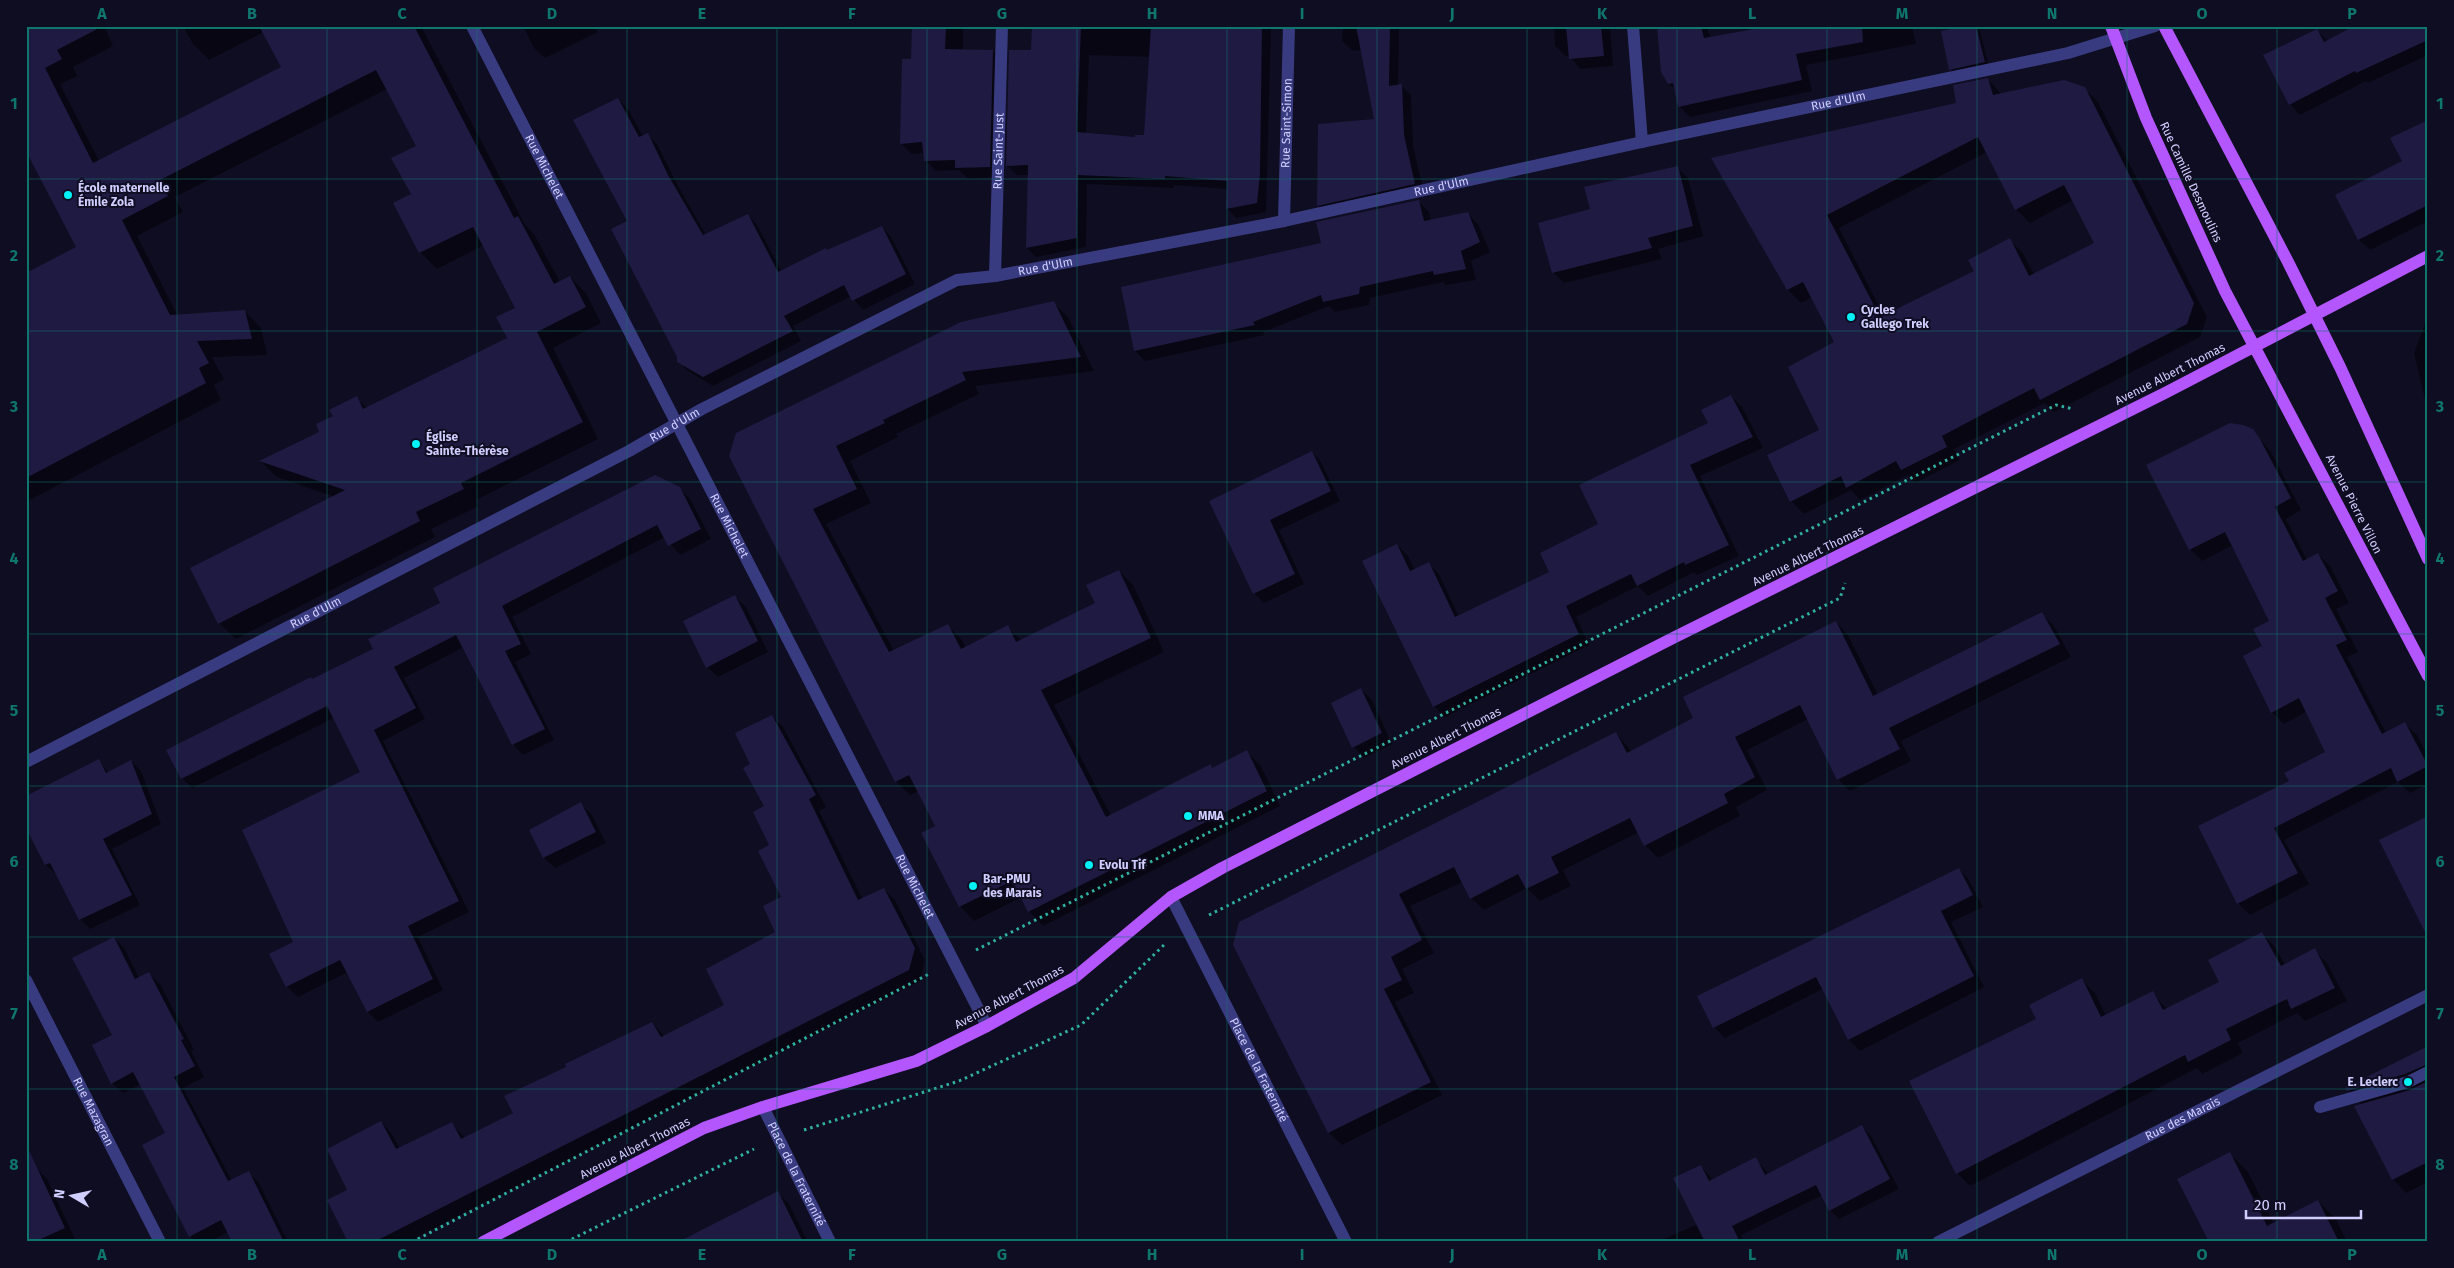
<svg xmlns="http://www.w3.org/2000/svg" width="2454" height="1268" viewBox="0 0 2454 1268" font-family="'Fira Sans',sans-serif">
<rect width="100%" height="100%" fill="#0f0d22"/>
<path fill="#0007" fill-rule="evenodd" d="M31,26H104L113,46L73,67L77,76L60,84L99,161L283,67L264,32L209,60L193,44L183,26H421L525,225L534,234L560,282L570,277L586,293L601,323L553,348L598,439L476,500L479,506L431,529L435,537L236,639L219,623L335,497L277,477L261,462L320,433L356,398L367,408L508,338L516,308L484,245L437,269L420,252L412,195L418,146L387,89L175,197L183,212L137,236L178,316L245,311L261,328L267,355L212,357L224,379L214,385L221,400L26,502V274L78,248Z
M523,26H595L598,32L545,58L534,48Z
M913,26H963V50L993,51L1004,62L1000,177L968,179L959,170L936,171L925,160V153L912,154L901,143L912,60Z
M1033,26H1271L1266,212L1236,218L1227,208L1228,189L1174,185V188L1087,184L1086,247L1036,257L1027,248L1029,175H1017L1007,166L1032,51ZM1089,55L1150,57L1145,137L1136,139L1086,134Z
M1343,26H1399L1398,86L1401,85L1411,95L1413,146L1424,193L1327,215L1318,205L1376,120L1362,51L1352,50L1342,41Z
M1554,26H1610L1613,66L1580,69L1570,56H1566L1555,46Z
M1666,26H1706L1711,38L1777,26H1912L1916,44L1806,65L1812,91L1690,117L1679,106L1676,90L1669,84Z
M1976,26L1980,31L1989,67L1956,74L1950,69Z
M2428,26V55L2368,83L2366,81L2300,115L2290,104L2316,30L2328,41Z
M1988,79L2002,95L2084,88L2098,102L2207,317L2200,337L2054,412L2045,403L1954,449L1960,460L1915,483L1908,475L1860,500L1851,490L1804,514L1791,501L1820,431L1836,342L1812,297L1801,303L1788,290L1713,159L1958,104ZM1987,152L2016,209L2030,223L2073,200L2096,244L2034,275L2023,253L2009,240L1976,272L1884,316L1839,228Z
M618,99L628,109L643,136L647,134L657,144L678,186L706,235L748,215L757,225L782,272L882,227L891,237L915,284L863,310L851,296L793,326L801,341L713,386L688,371L678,361L628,222Z
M2428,121V221L2370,250L2359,240L2337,195L2404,162Z
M1677,167L1688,178L1703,236L1658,249L1662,259L1564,283L1554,273L1540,224L1591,209Z
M1418,201L1429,212L1431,221L1468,214L1478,224L1490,252L1471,261L1476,280L1446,285L1443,282L1370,298L1369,305L1335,312L1329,306L1263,332L1264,335L1145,361L1135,351L1323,244Z
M1054,303L1068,317L1094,371L975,386L979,394L896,434L898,437L850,461L871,503L826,524L894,651L948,626L962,640L966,648L1007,627L1021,640L1097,603L1119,571L1133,585L1164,652L1054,705L1111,816L1210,766L1213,768L1247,752L1261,766L1280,806L1043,926L1029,911L1022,897L974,921L960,906L937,826L919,791L910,795L896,781L730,456Z
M2428,323V412L2414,353L2425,324Z
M1731,396L1742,407L1763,448L1700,476L1739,556L1697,575L1694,572L1648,596L1638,586L1576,617L1589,645L1445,717L1434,706L1364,561L1397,545L1408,556L1415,570L1428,563L1439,574L1459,617L1551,572L1709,423Z
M2252,430L2271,452L2301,510L2286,519L2307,560L2318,554L2330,566L2349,603L2336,609L2358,652L2347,657L2386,733L2405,724L2417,735L2428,757V784L2410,793L2398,782L2284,840L2309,884L2250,915L2238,903L2290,782L2326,753L2306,712L2284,724L2272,712L2264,647L2270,622L2233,545L2202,561L2190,549Z
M1312,452L1321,462L1340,501L1279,530L1304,584L1264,603L1254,593L1210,502Z
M679,488L690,499L711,539L680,555L665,537L512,617L531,654L515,662L554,740L523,755L513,744L462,648L404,678L425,719L383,741L469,912L418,937L443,990L378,1022L368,1012L348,972L298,997L287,986L294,943L362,772L334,718L192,788L182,778L311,678L313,680L375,649Z
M735,597L746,607L768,652L718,677L707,667Z
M2042,614L2054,626L2071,657L1901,741L1911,761L1850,791L1838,779L1808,719L1747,750L1767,790L1736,807L1740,816L1658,858L1645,845L1639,832L1563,870L1571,886L1540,901L1527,888L1484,910L1471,898L1463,882L1410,906L1434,953L1402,969L1414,993L1395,1002L1442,1095L1342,1145L1329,1133L1234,945L1616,733L1632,752L1695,719L1836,622L1848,635L1878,695Z
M1361,689L1372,700L1392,744L1364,758L1354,747Z
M772,716L783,727L826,807L819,811L863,900L884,889L895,900L925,960L920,981L408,1242H349V1191L381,1122L392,1134L400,1149L452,1124L465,1138L514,1114L568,1068L652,1023L664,1036L726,1006L777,932L783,897L771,846L766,806L752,765Z
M98,761L109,773L131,761L141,771L161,824L112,849L140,905L90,929L80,919L56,874L46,865Z
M581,804L592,815L606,843L555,868L544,858L531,830Z
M1959,869L1969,880L1983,907L1951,922L1984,987L1860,1051L1849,1040L1823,989L1725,1038L1714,1027Z
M2262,934L2275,947L2285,965L2314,950L2327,963L2347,1001L2305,1021L2297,1013L2238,1043L2243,1053L2202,1074L2197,1068L1970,1186L1957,1173L2038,1020L2082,980L2095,993L2106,1016L2152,993L2167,1009L2221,983Z
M114,938L124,948L139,978L149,974L160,984L194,1050L191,1051L204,1077L183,1088L232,1181L248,1172L259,1183L288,1242H233L228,1232L209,1242H196L190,1236L167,1134L141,1084L123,1093L112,1083Z
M2428,1048V1182L2406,1193L2393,1179L2362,1105L2348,1090Z
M1862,1126L1871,1136L1899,1189L1839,1219L1830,1210L1823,1195L1741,1235L1744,1242H1657L1698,1224L1701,1166L1713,1180L1756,1159L1769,1175Z
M2230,1154L2248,1172L2274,1224L2318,1201L2336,1219L2347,1242H2210Z
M36,1168L47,1179L75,1239L68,1242H26Z
M778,1193L789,1204L808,1242H681Z"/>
<path fill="#1f1a42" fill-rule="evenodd" d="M26,26H103L57,50L62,59L45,68L93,163L281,67L259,26H414L514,218L518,216L554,284L570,276L586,307L537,332L583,422L461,483L464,489L416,512L420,521L218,624L190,568L345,490L259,461L319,432L316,424L333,416L329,410L357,396L363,409L507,338L496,317L515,308L473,227L419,253L393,203L411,194L391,158L416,146L376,70L160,180L168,196L122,220L170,315L245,310L252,339L197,341L209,363L199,368L206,383L26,478V273L76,247L26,151Z
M912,26H946L945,49L993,50L990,167L955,168V160L924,161L922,142L900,144L902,59H911Z
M1032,26H1081L1077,132L1135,137V135H1144L1151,26H1262L1260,174L1257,203L1226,209L1227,181L1165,176V179L1078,175L1077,238L1026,248L1028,165L1006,166L1009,50H1031Z
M1356,26H1390L1389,86L1402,84L1404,135L1415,184L1317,206L1318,124L1374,119Z
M1566,26H1601L1604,56L1569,59Z
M1657,26H1701L1704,38L1771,26H1862L1863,42L1796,54L1802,80L1678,107L1673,83L1668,84L1661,72Z
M1966,26H1976L1985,62L1949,70L1941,31Z
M2354,26H2428V40L2356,73L2355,71L2289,105L2263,55L2317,29L2324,42Z
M1988,78L1993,95L2064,80L2085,87L2194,303L2187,324L2040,400L2034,388L1985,413L1942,436L1947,447L1901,470L1896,461L1846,488L1841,476L1790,502L1767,455L1819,430L1788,367L1834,342L1803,282L1787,290L1711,158L1956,103L1953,85ZM1978,137L2015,210L2064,185L2094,243L2029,276L2010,238L1968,260L1974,271L1880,317L1827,215Z
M618,98L639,137L648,133L668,175L703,235L748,214L778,272L826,248L827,250L882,226L906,274L852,301L844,285L784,316L793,331L703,377L677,362V357L611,229L627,221L573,120Z
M2428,120V210L2426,206L2358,240L2335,195L2402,161L2390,138Z
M1678,166L1693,226L1648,238L1652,248L1552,273L1538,223L1590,209L1584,187Z
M1419,200L1424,221L1468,212L1480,242L1461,251L1466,269L1434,275L1433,271L1360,287L1359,294L1323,302L1321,295L1253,322L1255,325L1134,351L1121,287L1321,243L1316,222Z
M1054,301L1081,357L962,372L966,380L883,420L885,423L836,446L857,489L813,509L889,652L948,624L961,649L1008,625L1016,642L1095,603L1086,585L1119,570L1151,638L1041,690L1106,817L1211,764L1212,768L1247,750L1267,791L1028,912L1012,881L959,907L921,833L935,826L909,775L895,782L729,456L736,433L961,322Z
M1731,395L1753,437L1690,465L1729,545L1685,565L1684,562L1637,586L1631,574L1566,606L1579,634L1433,707L1362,561L1397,544L1410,571L1429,562L1455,617L1549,572L1540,553L1598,524L1579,485L1708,423L1701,410Z
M2230,423L2243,425L2253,429L2260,439L2291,498L2275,507L2303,561L2318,553L2338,591L2325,598L2347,640L2336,645L2382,734L2405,722L2428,766L2397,782L2391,768L2274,828L2298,873L2237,904L2198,826L2289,781L2284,773L2325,752L2299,698L2271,713L2243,656L2262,646L2253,629L2269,621L2225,532L2189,550L2146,465Z
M1312,451L1331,491L1270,520L1295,574L1253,594L1209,501Z
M655,475L680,487L701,529L668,546L657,525L502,606L521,644L505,651L545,729L512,745L456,635L394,667L416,708L374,730L459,901L408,926L433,979L367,1012L340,960L286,987L269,954L293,942L242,830L360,772L327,706L181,779L166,750L311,677L312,679L373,649L368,639L440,603L433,588Z
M735,595L758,641L706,668L683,621Z
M2042,612L2060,644L1889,728L1900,749L1837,780L1800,705L1735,737L1755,777L1724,794L1728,803L1644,846L1630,818L1551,857L1559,873L1526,889L1518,874L1470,899L1454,867L1399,894L1422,940L1391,957L1402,980L1384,989L1431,1082L1328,1133L1233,945L1239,922L1616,732L1627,753L1693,718L1683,697L1836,621L1873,696Z
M1361,688L1382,733L1352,748L1331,703Z
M772,715L816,795L809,799L858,900L884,888L915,948L909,970L374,1242H348L327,1200L347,1190L327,1149L381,1121L396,1149L452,1122L461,1139L513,1113L504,1096L566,1067L565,1064L652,1022L661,1037L724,1005L706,969L775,932L763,906L781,897L758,851L769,845L753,812L764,806L743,768L750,764L735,733Z
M99,759L106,773L131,760L152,814L103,839L132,895L79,920L50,863L45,865L26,828V796Z
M581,802L596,832L543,858L529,830Z
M2428,816V938L2379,840Z
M1959,868L1973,895L1941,911L1974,976L1848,1040L1816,977L1713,1028L1697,996Z
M2262,932L2281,966L2315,948L2335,988L2291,1009L2287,999L2226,1029L2231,1040L2188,1062L2185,1055L1956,1174L1909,1081L2036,1019L2029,1005L2082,978L2101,1017L2153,991L2163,1010L2219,982L2208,960Z
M114,937L135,979L149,972L184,1039L181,1040L195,1066L174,1077L228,1181L249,1171L284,1242H232L221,1220L189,1237L142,1145L165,1133L133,1072L111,1084L92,1045L112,1035L72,958Z
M2428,1046V1064L2405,1074L2347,1091L2345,1088Z
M2428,1081V1162L2392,1180L2354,1106L2410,1090Z
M1862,1125L1890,1179L1829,1211L1816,1185L1732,1226L1740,1242H1705L1673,1178L1701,1165L1709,1181L1756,1157L1765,1175Z
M26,1144L65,1228L34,1242H26Z
M2230,1152L2267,1226L2318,1200L2339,1242H2209L2177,1179Z
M778,1191L803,1242H678Z"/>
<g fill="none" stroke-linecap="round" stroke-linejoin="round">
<path stroke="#2fb2a1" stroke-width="3" stroke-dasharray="2.5 4" stroke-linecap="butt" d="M1209,915L1840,598L1845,583
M976,950L2056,405L2073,409
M804,1130L959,1081L1081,1025L1165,944
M412,1242L931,973
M566,1242L754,1149"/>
<g stroke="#393b80" stroke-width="12">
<path id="s1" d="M472,26L987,1026"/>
<path d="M1633,26L1642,142"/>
<path id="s2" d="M1284,221L1289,26"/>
<path id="s3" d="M995,276L1002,26"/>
<path id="s4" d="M26,762L629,451L702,409L957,280L995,276L1284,221L1642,142L2068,53L2155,26"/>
<path id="s5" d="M1171,897L1346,1242"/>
<path id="s6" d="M26,980L160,1242"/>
<path id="s7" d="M763,1107L830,1242"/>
<path d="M2320,1107L2408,1082L2428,1072"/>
<path id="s8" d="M1938,1242L2428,995"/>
</g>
<path stroke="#b356fe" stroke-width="12" d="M2111,26L2146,118L2225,291L2428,676
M2164,26L2288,262L2340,367L2428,559
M483,1242L704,1128L763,1107L916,1061L987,1026L1074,978L1171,897L1222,868L1673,638L2165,393L2428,256"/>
</g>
<path fill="none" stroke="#0f766e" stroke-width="1" stroke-opacity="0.55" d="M177,26V1242M327,26V1242M477,26V1242M627,26V1242M777,26V1242M927,26V1242M1077,26V1242M1227,26V1242M1377,26V1242M1527,26V1242M1677,26V1242M1827,26V1242M1977,26V1242M2127,26V1242M2277,26V1242M26,179H2428M26,331H2428M26,482H2428M26,634H2428M26,786H2428M26,937H2428M26,1089H2428"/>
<g fill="#02f1f7" stroke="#0f0d22" stroke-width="2">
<circle cx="68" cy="195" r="5"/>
<circle cx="1851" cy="317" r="5"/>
<circle cx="416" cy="444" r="5"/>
<circle cx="1188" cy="816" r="5"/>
<circle cx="1089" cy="865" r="5"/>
<circle cx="973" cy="886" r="5"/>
<circle cx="2408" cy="1082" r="5"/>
</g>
<g text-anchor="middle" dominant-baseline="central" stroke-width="4" stroke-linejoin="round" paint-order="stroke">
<g font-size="12" fill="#d0ceff" stroke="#0f0d22">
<text stroke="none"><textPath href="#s4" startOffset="1948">Rue d'Ulm</textPath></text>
<text stroke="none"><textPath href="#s2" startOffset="98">Rue Saint-Simon</textPath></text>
<text stroke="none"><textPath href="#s3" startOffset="125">Rue Saint-Just</textPath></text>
<text stroke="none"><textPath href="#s1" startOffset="158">Rue Michelet</textPath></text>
<text transform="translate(2191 182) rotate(65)">Rue Camille Desmoulins</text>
<text stroke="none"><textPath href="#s4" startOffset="1542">Rue d'Ulm</textPath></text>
<text stroke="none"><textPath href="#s4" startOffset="1138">Rue d'Ulm</textPath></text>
<text transform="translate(2170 374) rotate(-27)">Avenue Albert Thomas</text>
<text stroke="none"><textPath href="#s4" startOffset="731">Rue d'Ulm</textPath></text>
<text transform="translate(2354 504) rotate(63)">Avenue Pierre Villon</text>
<text stroke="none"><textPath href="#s1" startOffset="562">Rue Michelet</textPath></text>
<text transform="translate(1808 556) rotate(-26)">Avenue Albert Thomas</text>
<text stroke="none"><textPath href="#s4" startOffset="326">Rue d'Ulm</textPath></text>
<text transform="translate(1446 738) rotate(-27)">Avenue Albert Thomas</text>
<text stroke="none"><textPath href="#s1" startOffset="968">Rue Michelet</textPath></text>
<text transform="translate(1009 997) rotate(-28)">Avenue Albert Thomas</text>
<text stroke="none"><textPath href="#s5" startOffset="194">Place de la Fraternité</textPath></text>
<text stroke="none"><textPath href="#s6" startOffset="148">Rue Mazagran</textPath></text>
<text stroke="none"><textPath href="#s8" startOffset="274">Rue des Marais</textPath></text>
<text transform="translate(635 1148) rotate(-27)">Avenue Albert Thomas</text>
<text stroke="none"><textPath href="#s7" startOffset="75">Place de la Fraternité</textPath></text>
</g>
<g font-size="12" font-weight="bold" fill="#d0ceff" stroke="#0f0d22" text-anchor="start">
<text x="78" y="188">École maternelle<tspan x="78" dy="14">Émile Zola</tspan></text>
<text x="1861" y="310">Cycles<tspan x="1861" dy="14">Gallego Trek</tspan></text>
<text x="426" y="437">Église<tspan x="426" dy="14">Sainte-Thérèse</tspan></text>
<text x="1198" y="816">MMA</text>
<text x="1099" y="865">Evolu Tif</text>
<text x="983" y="879">Bar-PMU<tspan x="983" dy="14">des Marais</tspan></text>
<text x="2398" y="1082" text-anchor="end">E. Leclerc</text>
</g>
</g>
<rect width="2454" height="1268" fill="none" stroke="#0f0d22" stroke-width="55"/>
<g transform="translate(72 1196) rotate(279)" stroke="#0f0d22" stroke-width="4" paint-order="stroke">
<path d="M0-4L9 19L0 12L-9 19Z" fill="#d0ceff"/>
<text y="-8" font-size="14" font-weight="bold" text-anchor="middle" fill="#d0ceff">N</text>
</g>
<path d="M2246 1210v8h115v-8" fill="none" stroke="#d0ceff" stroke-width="2.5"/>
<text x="2254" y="1210" font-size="15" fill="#d0ceff" stroke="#0f0d22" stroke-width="4" paint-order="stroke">20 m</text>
<rect x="28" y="28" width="2398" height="1212" fill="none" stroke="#0f766e" stroke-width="2"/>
<g font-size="16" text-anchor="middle" font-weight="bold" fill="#0f766e">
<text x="102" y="19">A</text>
<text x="252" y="19">B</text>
<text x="402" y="19">C</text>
<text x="552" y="19">D</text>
<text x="702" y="19">E</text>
<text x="852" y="19">F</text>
<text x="1002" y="19">G</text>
<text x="1152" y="19">H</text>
<text x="1302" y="19">I</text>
<text x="1452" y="19">J</text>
<text x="1602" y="19">K</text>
<text x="1752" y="19">L</text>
<text x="1902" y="19">M</text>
<text x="2052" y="19">N</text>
<text x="2202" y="19">O</text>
<text x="2352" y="19">P</text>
<text x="14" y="109">1</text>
<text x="2440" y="109">1</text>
<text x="14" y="261">2</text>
<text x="2440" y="261">2</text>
<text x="14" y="412">3</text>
<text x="2440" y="412">3</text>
<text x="14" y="564">4</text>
<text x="2440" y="564">4</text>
<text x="14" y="716">5</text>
<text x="2440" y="716">5</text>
<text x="14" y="867">6</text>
<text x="2440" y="867">6</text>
<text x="14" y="1019">7</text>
<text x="2440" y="1019">7</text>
<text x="14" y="1170">8</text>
<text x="2440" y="1170">8</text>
<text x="102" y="1260">A</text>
<text x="252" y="1260">B</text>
<text x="402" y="1260">C</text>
<text x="552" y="1260">D</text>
<text x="702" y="1260">E</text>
<text x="852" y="1260">F</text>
<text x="1002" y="1260">G</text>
<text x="1152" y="1260">H</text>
<text x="1302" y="1260">I</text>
<text x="1452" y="1260">J</text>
<text x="1602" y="1260">K</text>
<text x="1752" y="1260">L</text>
<text x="1902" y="1260">M</text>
<text x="2052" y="1260">N</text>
<text x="2202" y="1260">O</text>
<text x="2352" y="1260">P</text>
</g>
</svg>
